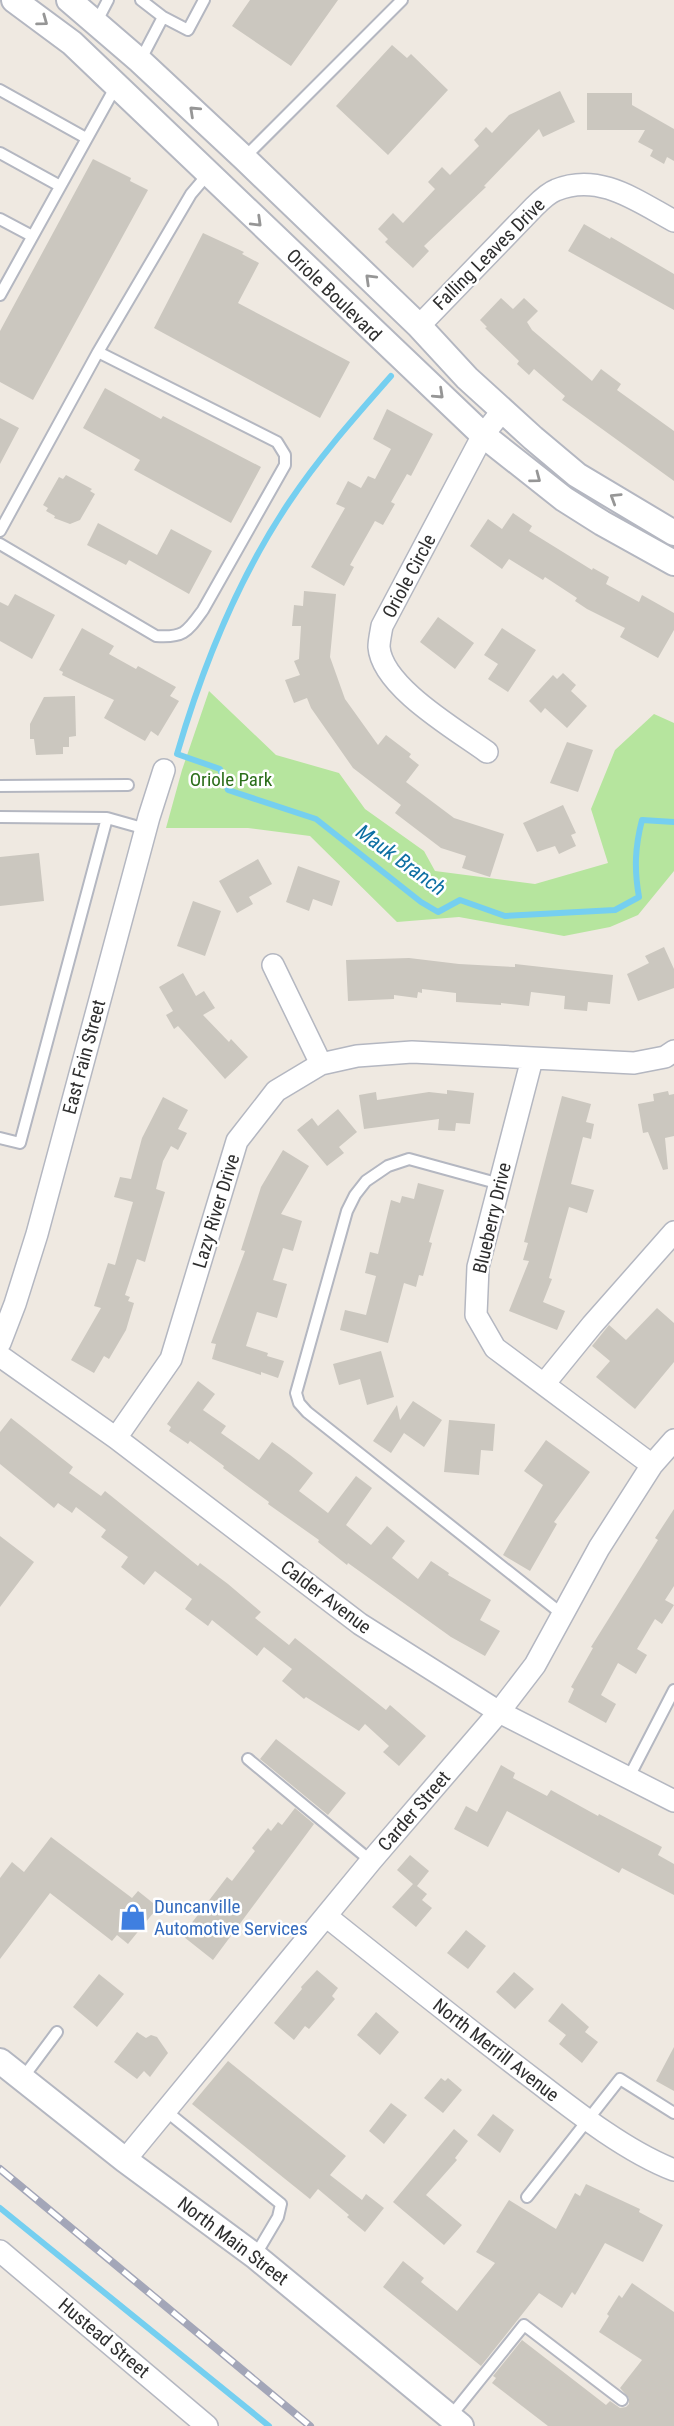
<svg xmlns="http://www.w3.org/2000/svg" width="674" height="2426" viewBox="0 0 674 2426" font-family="'Roboto Condensed',sans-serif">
<rect width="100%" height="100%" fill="#efe9e1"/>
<path fill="#b6e59e" d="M209,691L276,755L339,773L365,809L424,851L435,871L535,884L608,863L591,809L615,750L654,714L674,723V871L638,915L610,927L564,936L459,917L397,922L310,836L248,828H166L182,770Z"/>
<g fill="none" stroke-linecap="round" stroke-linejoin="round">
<path stroke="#75cff0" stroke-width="6" d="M391,376C356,416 320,456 290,501C238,578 203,665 177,754L220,769L228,790L316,819L421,902L438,912L460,900L505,916L615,910L639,897C634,869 635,847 642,820L674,822
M0,2208L269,2426"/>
</g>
<path fill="#cbc7bf" d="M250,0H338L291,66L232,26Z
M392,45L407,58L411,54L448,90L388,155L336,106Z
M560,91L575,122L543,137L539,129L484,186L486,187L424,246L429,251L413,268L385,242L388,239L378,229L393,213L403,223L435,189L428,182L442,167L450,175L479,146L474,140L486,127L492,133L509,115Z
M587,93H632V105L674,129V161L667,157L664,164L650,156L653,150L638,142L645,130H587Z
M93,159L131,178L130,181L148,190L33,400L0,382V331Z
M584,224L610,239L611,237L674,274V310L568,251Z
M203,233L244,252L242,254L259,263L238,303L350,362L320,418L154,328Z
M501,298L513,309L524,298L538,311L527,322L532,330L592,381L601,369L621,384L617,390L674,431V481L562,400L565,396L534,369L529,375L517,364L519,361L485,328L487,327L480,320Z
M105,388L161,419L163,416L261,467L231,523L134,470L140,460L83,428Z
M387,409L433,434L411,476L407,474L391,502L395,504L383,525L375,521L350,565L354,567L344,586L311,567L345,508L336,504L348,481L361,488L368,476L375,479L391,449L373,439Z
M0,418L19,428L0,464Z
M66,475L92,489L90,491L95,494L80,520L70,524L54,518L55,516L46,511L48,508L43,505L59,477L63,479Z
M513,513L532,526L529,531L592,570L593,568L609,577L606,584L639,602L642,595L674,613V630L658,658L620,637L625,628L587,609L575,601L577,598L545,577L543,580L509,559L502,569L470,546L488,519L502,529Z
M98,523L157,555L171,529L212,551L189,594L129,560L126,565L87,545Z
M304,591L336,594L330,657L345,699L378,745L386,735L411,754L409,757L419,765L406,782L454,818L504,834L490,877L462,868L466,856L441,848L395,813L401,805L353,768L311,708L307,698L294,703L285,680L300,675L294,661L299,659L301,626H292L294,605L303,606Z
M15,594L55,615L32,659L0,641V602L8,606Z
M438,617L474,643L455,669L420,642Z
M82,628L114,646L109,654L136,669L138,666L176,687L170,696L179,701L158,736L151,731L145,741L104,718L114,700L62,675L63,672L59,670Z
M502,628L536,650L508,692L488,679L498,664L484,655Z
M563,673L576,685L571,691L587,706L567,728L545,708L541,713L529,701L553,675L557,679Z
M75,696L76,736L69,737V747H63V754L36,755L34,739H30V724L44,697Z
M567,742L593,750L578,792L550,783Z
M563,805L576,833L571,835L576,846L559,854L555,846L537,852L523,823Z
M39,853L44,901L0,906V857Z
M258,859L272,884L249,897L253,904L237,913L219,881Z
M298,866L340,881L332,906L313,899L309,911L286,902Z
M193,901L221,911L205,956L177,946Z
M664,947L674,969V988L638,1001L627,974L649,963L645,956Z
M409,958L459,964L515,967V964L613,975L610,1004L588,1002L587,1011L564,1009L565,996L531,992L529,1006L501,1003V1005L456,1002V993L422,989V993L418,992L417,998L394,995V999L348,1001L346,960Z
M183,973L196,996L204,991L215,1008L203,1015L229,1042L231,1039L248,1057L225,1079L178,1026L174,1029L166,1015L173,1011L159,987Z
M447,1090L474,1093L470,1124L456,1123L455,1131L438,1130L439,1119L364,1129L359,1095L376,1092L377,1100L429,1092L447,1094Z
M668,1091L669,1095L674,1094V1136L665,1138L668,1169L663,1170L648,1132L643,1133L638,1104L654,1101L653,1094Z
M562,1096L591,1104L586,1122L594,1124L591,1139L583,1137L571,1184L594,1190L587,1213L569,1207L549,1278L552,1279L543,1302L565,1311L557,1330L509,1311L529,1261L523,1260L528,1243L524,1242Z
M163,1097L188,1110L178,1129L187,1133L178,1150L171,1146L163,1161L156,1189L165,1192L160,1209L145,1262L137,1259L125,1295L130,1297L128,1301L134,1303L126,1330L109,1359L104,1356L94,1373L71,1360L101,1308L94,1306L108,1263L115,1265L133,1202L114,1197L120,1177L131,1179L142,1138Z
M338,1109L357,1132L339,1147L344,1153L327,1166L297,1130L312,1118L318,1126Z
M283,1150L309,1166L281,1214L302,1221L293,1251L283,1248L273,1280L287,1284L277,1318L257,1312L246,1346L268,1353L267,1356L284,1361L278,1378L261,1372V1375L212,1359L216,1344L211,1343L245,1251L241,1250L261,1187Z
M418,1183L444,1190L429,1242L432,1243L423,1276L419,1275L416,1287L404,1283L388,1343L340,1330L345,1310L366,1315L376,1276L365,1273L370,1252L378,1254L391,1200L400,1203L402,1196L414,1199Z
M657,1308L674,1323V1362L635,1409L596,1377L610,1361L592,1346L609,1325L626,1340Z
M381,1351L394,1397L367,1405L360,1379L339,1385L333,1364Z
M198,1381L215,1394L203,1410L226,1426L221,1433L259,1460L272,1442L290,1455L313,1473L299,1491L328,1513L356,1476L372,1488L346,1525L371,1545L387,1526L405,1541L392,1558L418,1579L431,1561L449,1573L448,1575L491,1600L480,1620L500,1631L485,1656L451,1637L348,1563L347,1565L318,1542L319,1540L268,1504L269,1502L223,1468L224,1466L190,1441L188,1444L169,1431L171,1427L167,1424Z
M413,1401L442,1420L424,1447L404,1433L391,1453L373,1441L397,1405L400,1420Z
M11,1418L73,1467L69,1473L101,1496L105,1491L198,1566L200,1563L228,1584L261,1612L255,1618L289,1645L295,1638L386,1710L390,1705L426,1736L399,1766L383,1752L389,1746L365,1724L359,1731L306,1697L304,1699L282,1681L292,1669L264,1647L257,1656L212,1620L208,1626L185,1609L192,1599L155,1571L144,1585L121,1567L128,1557L101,1537L106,1530L76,1507L72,1513L58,1503L54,1508L0,1464V1432Z
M449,1420L495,1424L493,1451L481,1450L479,1475L444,1472Z
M546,1440L590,1472L554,1522L557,1524L530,1571L503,1555L543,1485L524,1471Z
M674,1509V1586L665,1600L674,1605L662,1624L655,1619L637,1649L647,1655L636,1674L618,1663L601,1695L616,1704L606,1723L568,1702L574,1689L571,1687L593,1648L591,1647L658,1540L655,1538Z
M0,1536L34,1562L0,1607Z
M276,1739L346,1793L328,1815L260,1759Z
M501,1765L515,1773L513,1778L547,1796L551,1790L598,1816L599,1814L662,1847L658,1855L674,1864V1895L622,1868L619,1873L507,1811L488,1847L454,1829L466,1806L477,1812Z
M295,1808L314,1824L213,1960L184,1937L189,1931L187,1929L227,1877L232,1881L255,1851L252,1848L268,1828L271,1831L278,1822L282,1825Z
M51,1837L132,1898L138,1891L158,1907L128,1944L117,1935L112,1941L50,1893L0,1959V1878L12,1862L24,1872Z
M410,1855L429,1871L417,1886L427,1894L422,1900L432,1908L416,1927L392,1907L413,1884L397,1870Z
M466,1930L486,1946L468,1969L447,1953Z
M317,1970L338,1988L332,1996L335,1999L309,2029L305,2026L294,2040L274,2023L302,1989L301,1987Z
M514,1972L534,1989L515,2009L496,1992Z
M99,1974L124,1994L97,2027L73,2007Z
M562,2003L589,2027L585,2032L598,2042L582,2063L559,2044L566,2035L548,2021Z
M376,2012L399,2032L380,2055L357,2035Z
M137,2032L146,2038L151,2035L157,2037L168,2053L150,2077L144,2071L137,2079L114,2062Z
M674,2047V2091L656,2081Z
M228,2061L346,2156L330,2175L362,2200L366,2194L384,2208L365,2232L347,2217L349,2215L318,2189L310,2199L192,2104Z
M441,2078L445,2081L448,2078L462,2090L443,2113L424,2098Z
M391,2103L407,2115L384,2144L369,2131Z
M493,2114L514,2130L500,2153L477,2135Z
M454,2129L468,2141L455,2158L457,2160L426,2195L462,2225L444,2245L393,2202Z
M586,2184L640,2209L639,2212L663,2225L643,2262L605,2243L578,2290L575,2295L572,2292L562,2308L539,2293L481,2366L383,2287L403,2261L424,2278L421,2282L457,2311L495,2263L476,2252L509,2200L556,2229L575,2193L580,2196Z
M632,2283L674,2312V2426H548L492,2383L496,2378L493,2376L522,2340L606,2405L610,2401L620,2408L626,2407L629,2404V2398L620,2388L642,2360L599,2332L609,2316L607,2314L619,2295L622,2298Z"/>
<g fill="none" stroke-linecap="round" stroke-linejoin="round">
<defs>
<path id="service" d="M141,0L163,17
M96,23L108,0
M140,61L163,17L188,30L204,0
M0,90L86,138
M0,153L60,186
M244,158L402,0
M0,219L32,236
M0,295L116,86
M0,531L98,352
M0,544L156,636C184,638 187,632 203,610L285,465V455L277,442L98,352L191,194L208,174
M0,786L128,785
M0,817L107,818L20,1143L0,1138
M107,818L146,829
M500,1184L409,1159L388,1166L366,1181L355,1195L347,1211L296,1393L299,1403L307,1412L562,1614
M248,1759L371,1861
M629,1777L674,1690
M22,2079L57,2032
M166,2111L281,2204L278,2217L255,2256
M527,2197L620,2079L674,2113
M450,2417L524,2325L622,2400"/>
<path id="minor" d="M419,326L534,207C540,201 548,193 556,190C599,172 637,201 674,221
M487,752C457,730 382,687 379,647C379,641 381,632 382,626L483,435L503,410
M273,965L321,1064
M532,1059L478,1267L476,1315L495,1348L652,1465
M0,1343L15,1304L37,1234L149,817L164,770
M0,1356L116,1438L360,1624L499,1712L674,1801
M544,1384L592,1325L674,1232
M116,1438L171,1359L237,1141L276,1091L321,1064L357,1056L412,1052L634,1063L665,1057L674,1051
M326,1916C396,1972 465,2027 536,2081C576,2112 627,2152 674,2170
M125,2160L371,1861L499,1712L535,1665L599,1548L652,1465L674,1440
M0,2251L207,2426"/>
<path id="tertiary" d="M14,0L72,43L483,435L564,499L602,523L674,563
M69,0L140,61L244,158L419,326L467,378L533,438L577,475L674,533
M0,2061L125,2160L255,2256L461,2426"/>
</defs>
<use href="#service" stroke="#b4b7c1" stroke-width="14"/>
<use href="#minor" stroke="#b4b7c1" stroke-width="24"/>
<use href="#tertiary" stroke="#b4b7c1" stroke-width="28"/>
<use href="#service" stroke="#fff" stroke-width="10"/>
<use href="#minor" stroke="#fff" stroke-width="21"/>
<use href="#tertiary" stroke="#fff" stroke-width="24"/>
<defs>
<path id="rail" d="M0,2169L310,2426"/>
</defs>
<use href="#rail" stroke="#a3a6b8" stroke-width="8"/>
<use href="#rail" stroke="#fff" stroke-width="5" stroke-dasharray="16" stroke-linecap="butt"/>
</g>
<defs><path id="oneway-chevron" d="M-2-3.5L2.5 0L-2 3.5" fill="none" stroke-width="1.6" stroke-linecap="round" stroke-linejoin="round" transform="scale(1.75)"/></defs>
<g stroke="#969696">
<use href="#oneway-chevron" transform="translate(43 21) rotate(36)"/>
<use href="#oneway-chevron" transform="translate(194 111) rotate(-137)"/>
<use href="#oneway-chevron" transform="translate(257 222) rotate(44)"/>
<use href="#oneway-chevron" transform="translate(370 279) rotate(-136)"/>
<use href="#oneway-chevron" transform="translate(439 394) rotate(43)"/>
<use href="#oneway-chevron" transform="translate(536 478) rotate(37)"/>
<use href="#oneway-chevron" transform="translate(615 498) rotate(-148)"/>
</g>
<defs>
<symbol id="shop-bare" viewBox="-9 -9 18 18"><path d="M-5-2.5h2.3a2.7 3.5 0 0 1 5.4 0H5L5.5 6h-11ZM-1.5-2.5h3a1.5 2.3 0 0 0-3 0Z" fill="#3f7fe0" stroke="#fff" stroke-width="2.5" paint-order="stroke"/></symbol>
</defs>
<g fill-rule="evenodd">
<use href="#shop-bare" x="114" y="1898" width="38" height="38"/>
</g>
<g text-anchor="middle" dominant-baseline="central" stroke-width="5" stroke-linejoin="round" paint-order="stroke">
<g font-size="19" fill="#2e2e2e" stroke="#fff">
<text transform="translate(489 254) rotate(-45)">Falling Leaves Drive</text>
<text transform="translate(334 295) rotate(44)">Oriole Boulevard</text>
<text transform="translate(409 576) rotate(-62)">Oriole Circle</text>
<text transform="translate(84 1057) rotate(-75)">East Fain Street</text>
<text transform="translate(216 1211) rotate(-73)">Lazy River Drive</text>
<text transform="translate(492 1218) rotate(-77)">Blueberry Drive</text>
<text transform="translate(326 1597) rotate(37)">Calder Avenue</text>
<text transform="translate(414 1811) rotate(-49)">Carder Street</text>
<text transform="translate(496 2050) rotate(38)">North Merrill Avenue</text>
<text transform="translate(233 2241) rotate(37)">North Main Street</text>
<text transform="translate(104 2338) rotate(40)">Hustead Street</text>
</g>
<g font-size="19" fill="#2c6e1b" stroke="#fff">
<text x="231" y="779">Oriole Park</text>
</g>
<g font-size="19" fill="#366cbe" stroke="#fff" text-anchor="start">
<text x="154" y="1906">Duncanville<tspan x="154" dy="22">Automotive Services</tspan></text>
</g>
<g font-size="21" font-style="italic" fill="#0d6fa3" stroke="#fff">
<text transform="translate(401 860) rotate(36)">Mauk Branch</text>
</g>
</g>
</svg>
